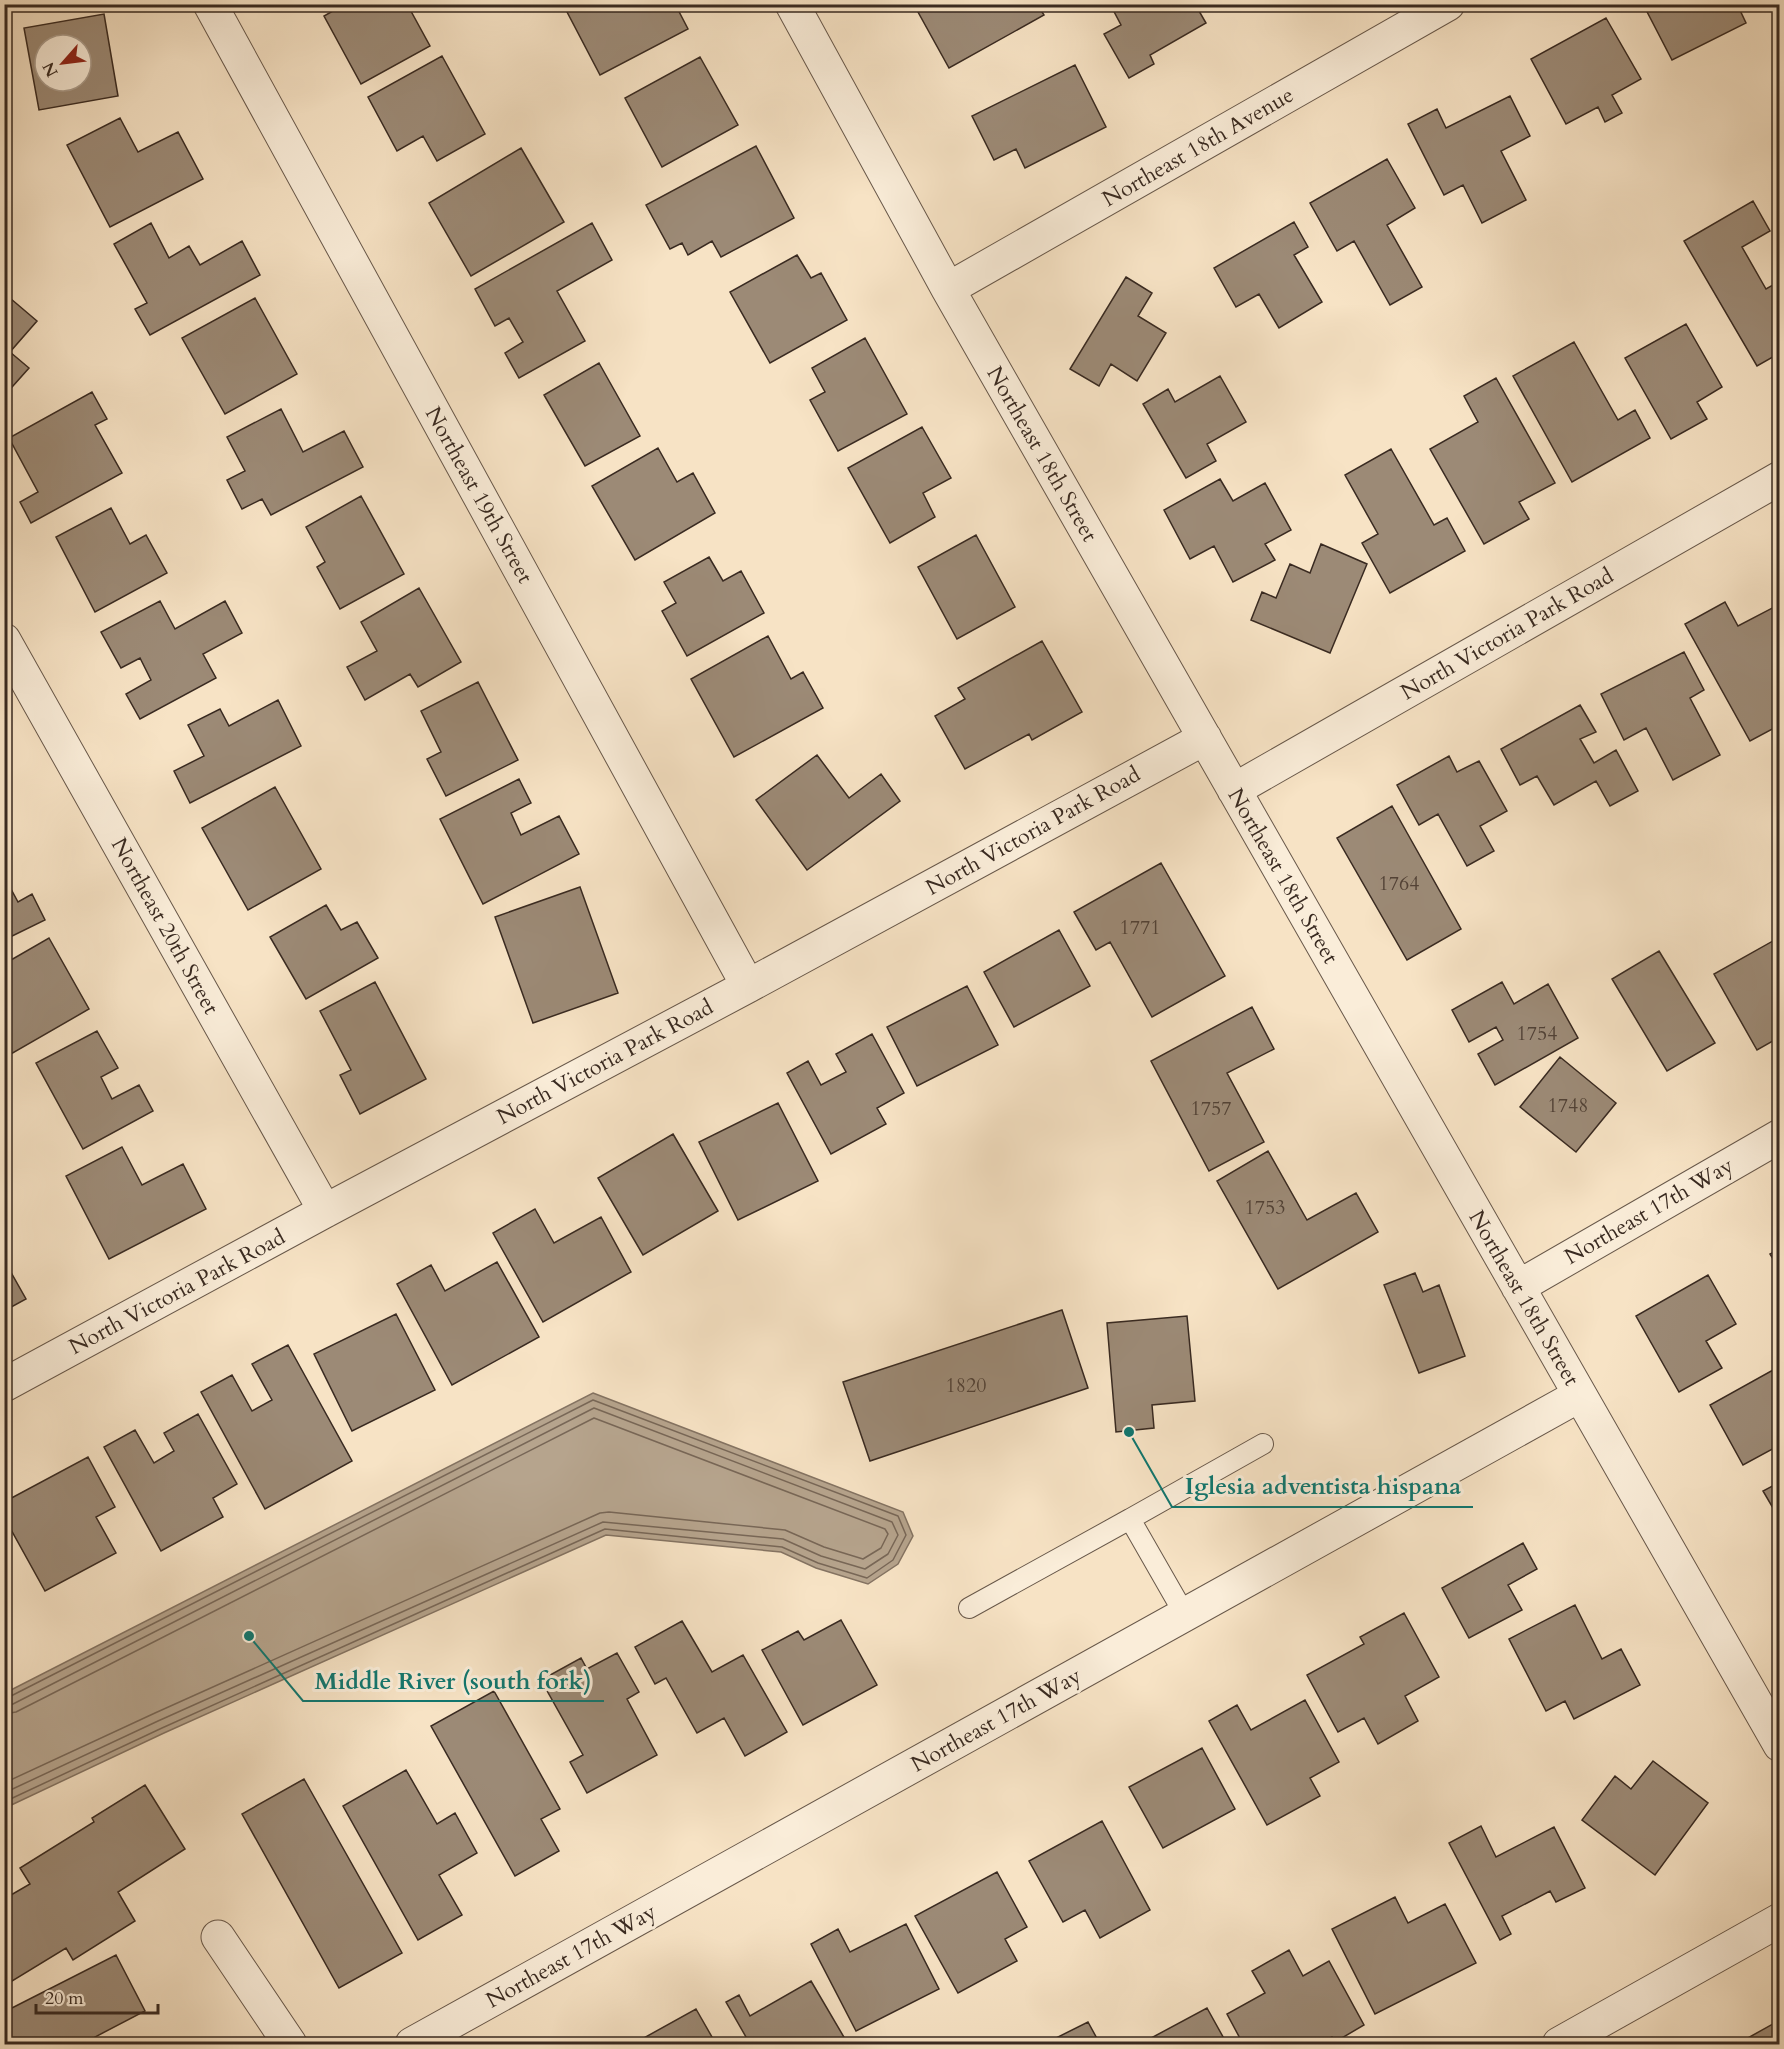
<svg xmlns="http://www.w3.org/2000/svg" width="1784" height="2049" viewBox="0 0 1784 2049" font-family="Cardo,serif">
<rect width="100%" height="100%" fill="#f7e3c5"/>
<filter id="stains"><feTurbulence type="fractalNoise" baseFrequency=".00333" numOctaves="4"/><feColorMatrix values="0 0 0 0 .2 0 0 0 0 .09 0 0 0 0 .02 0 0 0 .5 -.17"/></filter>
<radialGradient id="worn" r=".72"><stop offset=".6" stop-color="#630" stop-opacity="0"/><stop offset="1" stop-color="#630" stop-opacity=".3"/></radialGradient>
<path fill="#b6a48d" stroke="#847362" stroke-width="1.5" d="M593,1393L903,1512L913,1536L898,1564L868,1584L816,1568L781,1552L606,1535L164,1733L5,1808V1693Z"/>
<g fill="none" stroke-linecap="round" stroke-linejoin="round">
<path stroke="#786757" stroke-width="1.5" d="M4,1698L9,1697L593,1400L898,1516L906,1535L893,1560L867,1578L818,1563L782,1547L605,1529L162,1728L4,1802
M4,1705L13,1704L594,1408L892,1522L898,1535L888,1554L865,1569L821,1556L783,1539L603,1522L158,1721L4,1793
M4,1714L16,1712L594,1418L885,1529L888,1534L881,1548L863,1559L824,1547L785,1530L609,1512L600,1513L155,1713L4,1783"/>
</g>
<path fill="#9c8a76" stroke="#392a21" stroke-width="1.5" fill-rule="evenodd" d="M345,4H407L430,46L361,84L324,16Z
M576,4H675L688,29L600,75L566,10Z
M932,4H1037L1044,15L949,68L918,12Z
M1110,4H1195L1206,23L1150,55L1154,64L1129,78L1104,34L1121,25Z
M1643,4H1737L1746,23L1672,60Z
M104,14L118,96L39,110L24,28ZM45,45H81V81H45Z
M1606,18L1641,79L1612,95L1622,113L1605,122L1598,107L1566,124L1531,59Z
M442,56L485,134L437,161L423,136L397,151L368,97Z
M700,57L738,125L662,167L625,98Z
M1075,65L1106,127L1025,168L1016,149L994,160L972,116Z
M1510,96L1530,136L1501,151L1526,200L1482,223L1463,185L1444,195L1408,124L1437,109L1446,128Z
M120,118L138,152L178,132L203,179L110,227L67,145Z
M756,146L794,218L721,257L712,241L688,255L682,243L670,249L646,205Z
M521,148L564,222L471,276L429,203Z
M1387,159L1415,208L1387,225L1422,287L1390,305L1354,241L1337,251L1310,203Z
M1753,201L1770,231L1742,247L1766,289L1780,281V353L1757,366L1684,241Z
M1294,222L1308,247L1294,255L1322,302L1279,328L1259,294L1236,307L1214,268Z
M151,223L169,258L189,246L200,265L242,241L260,275L150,335L135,309L147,303L114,244Z
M592,223L612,260L557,291L585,341L519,378L505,353L523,342L509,318L495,326L475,289Z
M797,255L811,278L821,273L847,320L770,363L730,292Z
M1126,277L1152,293L1138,316L1166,333L1137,381L1111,364L1099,386L1070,369Z
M4,293L37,321L10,352L29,368L4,396Z
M255,298L297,374L225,414L182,338Z
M1686,324L1722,387L1697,402L1707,419L1671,439L1625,358Z
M865,338L907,414L838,451L810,400L825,392L812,368Z
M1574,342L1618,420L1635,410L1650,438L1572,482L1513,376Z
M599,363L640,436L585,466L544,395Z
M1220,376L1246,422L1207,444L1216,461L1186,478L1143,404L1168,389L1175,402Z
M1496,378L1555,483L1519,502L1529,519L1484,544L1430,449L1478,422L1464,396Z
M92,392L107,419L95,425L122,473L31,523L20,502L38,492L9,438Z
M281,409L303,452L344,431L363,467L271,515L262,499L242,509L227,480L245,471L227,437Z
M922,427L951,478L923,493L935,517L890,543L848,468Z
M658,448L677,482L693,473L715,513L635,560L592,486Z
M1391,449L1434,525L1447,518L1465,551L1390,593L1362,543L1378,534L1345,475Z
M1220,479L1233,501L1265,483L1291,530L1265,544L1275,560L1233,582L1214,546L1190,559L1164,510Z
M361,496L404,574L340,609L317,567L325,562L306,527Z
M111,508L130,544L146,535L167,573L95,612L56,537Z
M976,535L1015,607L957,639L918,567Z
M1321,544L1367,564L1330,653L1251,620L1262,592L1276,598L1290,564L1310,573Z
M709,557L723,581L741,571L764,613L687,656L662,611L676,603L664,582Z
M419,588L461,662L418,687L410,674L365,700L347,667L377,651L361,622Z
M160,601L175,629L225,601L242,633L203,654L216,678L140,719L126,694L151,680L140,658L121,668L101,632Z
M1725,602L1738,626L1780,604V725L1750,741L1685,624Z
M768,636L791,679L803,672L823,708L734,757L691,679Z
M1042,641L1082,712L1032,740L1029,734L965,769L935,716L965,699L958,688Z
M1684,652L1704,690L1690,698L1720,755L1673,780L1646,728L1624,740L1601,694Z
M478,682L518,760L446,796L427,759L441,752L421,711Z
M278,700L301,746L190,803L174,771L204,756L188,725L220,709L229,726Z
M1580,705L1596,732L1580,739L1594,763L1616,750L1638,791L1610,806L1596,781L1554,805L1537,776L1520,785L1501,749Z
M817,755L849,798L881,774L900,801L807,870L756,800Z
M1449,756L1457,772L1479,761L1507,811L1480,826L1494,851L1467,866L1438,814L1419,825L1397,785Z
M519,779L531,803L511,813L521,835L559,816L579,854L483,904L440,819Z
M275,787L321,869L248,910L202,828Z
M1392,806L1461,929L1407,960L1337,838Z
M1161,863L1225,976L1152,1017L1110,942L1096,950L1074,912Z
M4,876L18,902L32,894L45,920L4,940Z
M580,887L618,993L533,1023L495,917Z
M326,905L341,930L357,922L378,958L306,999L270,937Z
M1059,930L1090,986L1014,1027L984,972Z
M1780,937V1037L1757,1050L1714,974Z
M49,938L89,1009L4,1058V964Z
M1659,951L1715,1043L1667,1071L1612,979Z
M375,982L426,1079L360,1114L340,1075L351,1070L320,1011Z
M1502,982L1514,1004L1548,984L1578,1038L1495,1085L1478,1054L1503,1040L1496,1027L1469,1042L1452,1010Z
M967,986L998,1045L917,1086L887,1027Z
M1252,1007L1274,1049L1227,1073L1264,1142L1209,1171L1151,1061Z
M97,1031L118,1068L101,1077L112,1099L139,1085L153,1111L83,1149L36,1063Z
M872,1034L904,1093L877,1108L886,1124L831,1154L787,1073L808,1061L821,1085L846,1072L836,1054Z
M1560,1057L1616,1103L1576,1152L1520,1107Z
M778,1103L818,1181L738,1220L699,1142Z
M673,1134L718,1211L643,1255L598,1178Z
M122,1147L142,1185L183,1164L206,1209L109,1259L66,1176Z
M1268,1151L1307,1220L1356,1193L1378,1232L1278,1289L1217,1181Z
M535,1209L554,1243L601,1217L631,1272L543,1322L493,1233Z
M1780,1249V1270L1770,1254Z
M4,1260L26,1299L4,1311Z
M497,1262L539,1337L452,1385L397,1284L431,1265L445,1291Z
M1415,1273L1423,1292L1439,1285L1465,1356L1419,1373L1384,1285Z
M1708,1275L1736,1324L1706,1341L1722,1368L1679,1392L1636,1316Z
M1062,1310L1088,1388L870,1461L843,1382Z
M396,1314L435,1390L352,1431L314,1354Z
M1187,1316L1195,1401L1152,1405L1154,1428L1116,1432L1107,1323Z
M288,1345L352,1461L265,1509L201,1392L232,1375L252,1411L272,1400L252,1364Z
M1773,1370L1780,1380V1445L1743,1465L1710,1405Z
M198,1414L237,1484L213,1498L223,1517L161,1551L104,1447L135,1430L154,1463L174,1451L164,1433Z
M88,1457L115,1507L96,1517L116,1553L45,1591L4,1517V1502Z
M1780,1482V1520L1763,1491Z
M1523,1543L1537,1569L1508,1585L1522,1610L1469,1638L1442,1588Z
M1575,1605L1602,1659L1621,1649L1640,1685L1574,1719L1565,1701L1546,1711L1509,1639Z
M1404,1613L1439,1677L1405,1696L1418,1721L1378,1744L1364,1718L1338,1732L1307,1675L1364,1644L1360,1637Z
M841,1620L877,1685L803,1725L762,1650L798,1631L804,1640Z
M682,1621L712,1672L743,1655L787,1732L745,1756L724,1718L697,1733L666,1678L655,1684L635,1647Z
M617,1653L639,1692L627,1699L657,1755L587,1793L570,1762L583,1755L541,1680L581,1658L587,1669Z
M494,1691L560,1809L541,1819L559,1851L515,1876L431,1726Z
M1305,1700L1339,1762L1310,1778L1320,1796L1267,1825L1209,1721L1237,1705L1251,1730Z
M1202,1748L1235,1809L1163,1848L1129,1787Z
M1653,1761L1708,1803L1655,1875L1582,1820L1615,1776L1631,1789Z
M406,1770L437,1824L455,1813L477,1853L439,1875L462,1915L418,1940L343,1806Z
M304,1779L402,1953L339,1988L242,1814Z
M145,1785L185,1849L118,1892L135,1921L73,1960L66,1948L4,1986V1899L30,1884L20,1868L94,1822L92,1818Z
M1102,1821L1150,1910L1100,1938L1085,1910L1063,1922L1029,1861Z
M1481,1826L1496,1857L1554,1827L1585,1888L1556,1902L1550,1891L1502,1916L1511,1934L1500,1940L1449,1843Z
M997,1872L1027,1927L1005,1939L1017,1961L958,1993L915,1916Z
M1395,1897L1408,1923L1445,1904L1476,1963L1375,2014L1332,1929Z
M906,1924L939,1989L856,2031L811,1944L838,1929L850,1952Z
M1289,1950L1303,1976L1329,1961L1364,2025L1335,2042L1332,2037L1318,2044H1243L1227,2014L1265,1993L1252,1971Z
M116,1955L145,2011L95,2037L98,2044H4V2012Z
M811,1981L848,2044H750L726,2002L739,1995L750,2016Z
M1207,2008L1227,2044H1140Z
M696,2009L716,2044H633Z
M1780,2020V2044H1737Z
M1088,2022L1100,2044H1060L1056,2038Z"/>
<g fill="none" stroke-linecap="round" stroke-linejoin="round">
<defs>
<path id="service" d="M969,1608L1130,1519
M1185,1615L1130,1519L1263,1444"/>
<path id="minor" d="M210,4L748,986
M792,4L948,289L1780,1745
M948,289L1448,4
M4,640L325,1211
M1234,790L1780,478
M1518,1287L1780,1136
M4,1385L325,1211L748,986L1205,738
M218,1937L290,2044
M412,2044L1580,1395
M1559,2044L1780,1920"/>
</defs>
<use href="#service" stroke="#68584a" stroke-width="22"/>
<use href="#minor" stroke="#68584a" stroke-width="35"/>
<use href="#service" stroke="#faedd9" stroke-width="20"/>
<use href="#minor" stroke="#faedd9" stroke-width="33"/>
</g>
<g text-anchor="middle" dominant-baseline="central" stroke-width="6" stroke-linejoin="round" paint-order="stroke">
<g font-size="20" fill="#524236">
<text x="1399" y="883">1764</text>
<text x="1140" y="927">1771</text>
<text x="1537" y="1033">1754</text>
<text x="1568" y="1105">1748</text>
<text x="1211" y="1108">1757</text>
<text x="1265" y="1207">1753</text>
<text x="966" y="1385">1820</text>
</g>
<g font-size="22" fill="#392a21" stroke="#faedd9">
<text transform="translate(1198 147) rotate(-30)">Northeast 18th Avenue</text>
<text transform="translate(1042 454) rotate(60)">Northeast 18th Street</text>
<text transform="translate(479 495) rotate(61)">Northeast 19th Street</text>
<text transform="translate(1507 634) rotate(-30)">North Victoria Park Road</text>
<text transform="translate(1033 831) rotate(-29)">North Victoria Park Road</text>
<text transform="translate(1283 876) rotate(60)">Northeast 18th Street</text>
<text transform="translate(165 926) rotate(61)">Northeast 20th Street</text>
<text transform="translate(605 1062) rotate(-28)">North Victoria Park Road</text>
<text transform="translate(1649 1211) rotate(-30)">Northeast 17th Way</text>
<text transform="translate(177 1292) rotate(-28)">North Victoria Park Road</text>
<text transform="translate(1524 1298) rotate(60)">Northeast 18th Street</text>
<text transform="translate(996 1720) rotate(-29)">Northeast 17th Way</text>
<text transform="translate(571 1956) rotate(-29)">Northeast 17th Way</text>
</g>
</g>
<path fill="none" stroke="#0f766e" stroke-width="2" d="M1129 1432L1172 1507H1473M249 1636L303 1701H604"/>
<g fill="#0f766e" stroke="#faedd9" stroke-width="2">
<circle cx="1129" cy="1432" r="6"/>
<circle cx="249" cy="1636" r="6"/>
</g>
<g font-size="24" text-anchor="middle" font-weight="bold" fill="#0f766e" stroke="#faedd9" stroke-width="6" stroke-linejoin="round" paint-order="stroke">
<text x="1323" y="1494">Iglesia adventista hispana</text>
<text x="453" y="1689">Middle River (south fork)</text>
</g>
<rect width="1784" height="2049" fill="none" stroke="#f7e3c5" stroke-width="24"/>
<rect x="6" y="6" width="1772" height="2037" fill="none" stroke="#392a21" stroke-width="3"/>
<rect x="12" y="12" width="1760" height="2025" fill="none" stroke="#392a21" stroke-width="1.5"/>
<g transform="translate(63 63) rotate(242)"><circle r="28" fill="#faedd9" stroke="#ad9f8f" stroke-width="1.5"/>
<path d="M0-4.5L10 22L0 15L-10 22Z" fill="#8f2418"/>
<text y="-9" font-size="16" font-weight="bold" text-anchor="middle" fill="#392a21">N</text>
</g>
<path d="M36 2004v9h122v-9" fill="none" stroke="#392a21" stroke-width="3"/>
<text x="45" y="2004" font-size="18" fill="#392a21" stroke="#faedd9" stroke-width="4.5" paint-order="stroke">20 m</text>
<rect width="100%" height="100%" filter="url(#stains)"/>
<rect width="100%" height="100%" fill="url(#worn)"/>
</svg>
